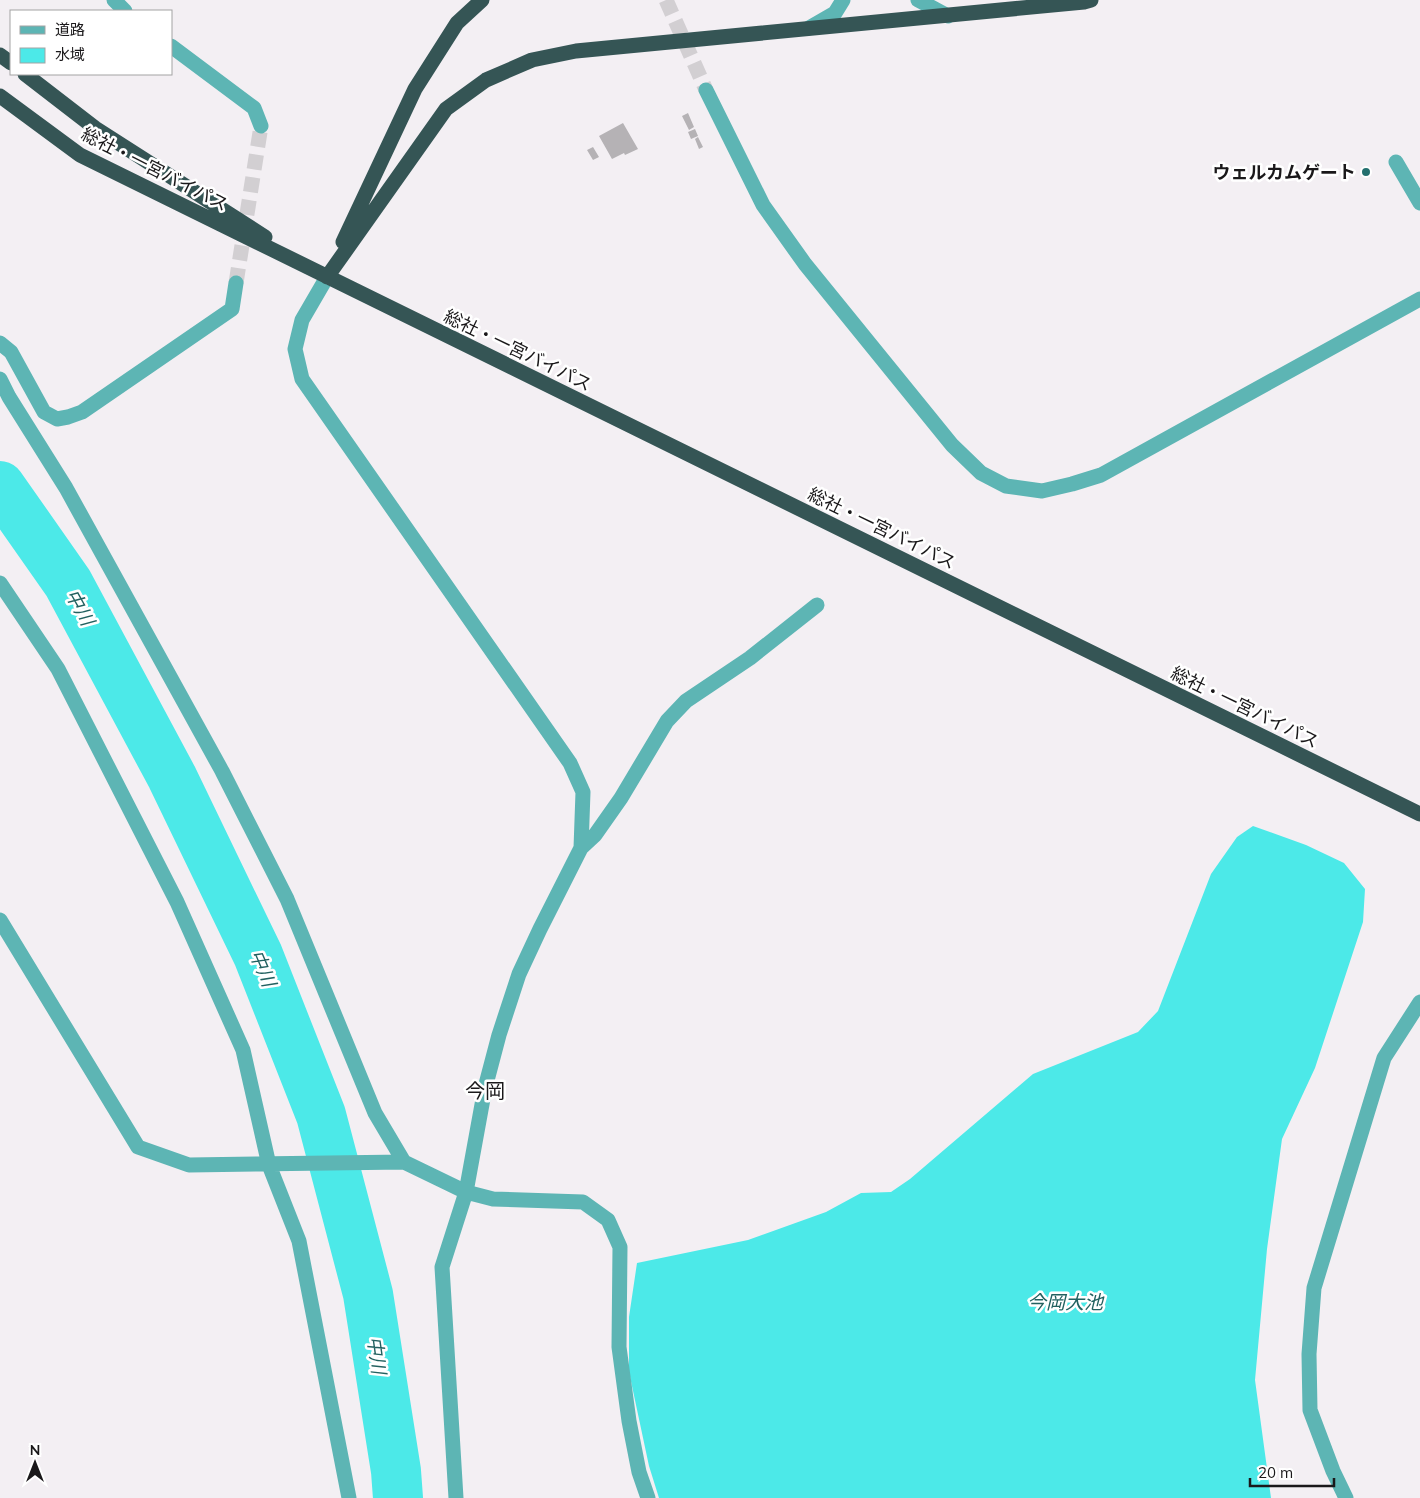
<svg xmlns="http://www.w3.org/2000/svg" width="1420" height="1498" viewBox="0 0 1420 1498" font-family="Mulish,'Noto Sans JP',sans-serif">
<rect width="100%" height="100%" fill="#f3eff3"/>
<path fill="#4ce9e8" d="M1253,826L1306,845L1344,863L1365,889L1363,922L1315,1068L1282,1139L1267,1249L1255,1380L1271,1498H659L649,1466L629,1372V1317L637,1263L748,1240L826,1212L861,1193L891,1192L910,1179L1033,1074L1138,1032L1158,1011L1211,874L1237,837Z"/>
<g fill="none" stroke-linecap="round" stroke-linejoin="round">
<path stroke="#4ce9e8" stroke-width="50" d="M0,486L68,583L172,777L258,955L321,1115L368,1294L396,1471L398,1498"/>
</g>
<path fill="#b5b2b5" d="M688,113L694,127L689,130L682,116Z
M623,123L638,149L625,155L624,153L612,159L599,136Z
M695,129L698,136L691,139L688,132Z
M698,137L703,147L699,149L695,139Z
M593,147L599,157L593,160L587,150Z"/>
<g fill="none" stroke-linecap="round" stroke-linejoin="round">
<path stroke="#d2cfd2" stroke-width="15" stroke-dasharray="15 8" stroke-linecap="butt" d="M666,0L706,90
M236,283L261,126"/>
<path stroke="#5db5b4" stroke-width="15" d="M114,0L125,11
M918,0L948,16
M809,28L835,13L843,0
M171,46L254,108L261,126
M706,90L763,205L805,264L952,445L981,473L1006,486L1042,491L1072,484L1101,475L1420,299
M1396,162L1420,203
M327,277L302,320L295,349L302,379L570,763L583,792L581,848L540,929L519,974L499,1035L485,1088L466,1192L442,1267L456,1498
M0,343L11,352L44,412L57,419L68,417L82,412L232,309L236,283
M0,379L9,397L66,488L222,771L287,899L375,1113L404,1162
M0,583L58,669L177,902L243,1050L269,1165L299,1241L349,1498
M581,848L595,835L621,798L667,721L686,701L750,658L817,605
M0,920L138,1147L189,1165L404,1162L466,1192L493,1199L583,1202L608,1220L620,1247L619,1347L629,1421L639,1472L648,1498
M1346,1498L1333,1471L1310,1410L1309,1354L1314,1288L1384,1058L1420,1002"/>
<path stroke="#355555" stroke-width="15" d="M0,55L11,63
M25,74L95,128L265,237
M0,96L80,155L1420,814
M343,242L415,89L457,23L482,0
M327,277L446,109L486,80L532,60L576,51L1084,2L1091,0"/>
</g>
<circle fill="#236f6e" stroke="#fff" stroke-width="2" cx="1366" cy="172" r="5"/>
<g text-anchor="middle" dominant-baseline="central" stroke-width="5" stroke-linejoin="round" paint-order="stroke">
<g font-size="18" fill="#1a181a" stroke="#fff">
<text transform="translate(155 169) rotate(27)">総社・一宮バイパス</text>
<text transform="translate(518 350) rotate(26)">総社・一宮バイパス</text>
<text transform="translate(882 528) rotate(26)">総社・一宮バイパス</text>
<text transform="translate(1245 707) rotate(26)">総社・一宮バイパス</text>
</g>
<g font-size="18" font-weight="bold" fill="#1a181a" stroke="#fff" text-anchor="end">
<text x="1356" y="172">ウェルカムゲート</text>
</g>
<g font-size="19" font-style="italic" fill="#226160" stroke="#fff">
<text transform="translate(80 607) rotate(61)">中川</text>
<text transform="translate(263 968) rotate(67)">中川</text>
<text x="1065" y="1302">今岡大池</text>
<text transform="translate(377 1355) rotate(82)">中川</text>
</g>
<g font-size="20" fill="#1a181a" stroke="#fff">
<text x="485" y="1090">今岡</text>
</g>
</g>
<rect x="10" y="10" width="162" height="65" fill="#ffffff" stroke="#a3a3a3"/>
<rect x="20" y="26" width="25" height="8" fill="#5db5b4" stroke="#a3a3a3"/>
<text x="55" y="35" font-size="15" fill="#1a181a">道路</text>
<rect x="20" y="48" width="25" height="15" fill="#4ce9e8" stroke="#a3a3a3"/>
<text x="55" y="60" font-size="15" fill="#1a181a">水域</text>
<g transform="translate(35 1463)" stroke="#ffffff" stroke-width="4" paint-order="stroke">
<path d="M0-4L9 19L0 12L-9 19Z" fill="#1a181a"/>
<text y="-8" font-size="14" font-weight="bold" text-anchor="middle" fill="#1a181a">N</text>
</g>
<path d="M1250 1478v8h84v-8" fill="none" stroke="#1a181a" stroke-width="2.5"/>
<text x="1258" y="1478" font-size="15" fill="#1a181a" stroke="#ffffff" stroke-width="4" paint-order="stroke">20 m</text>
</svg>
